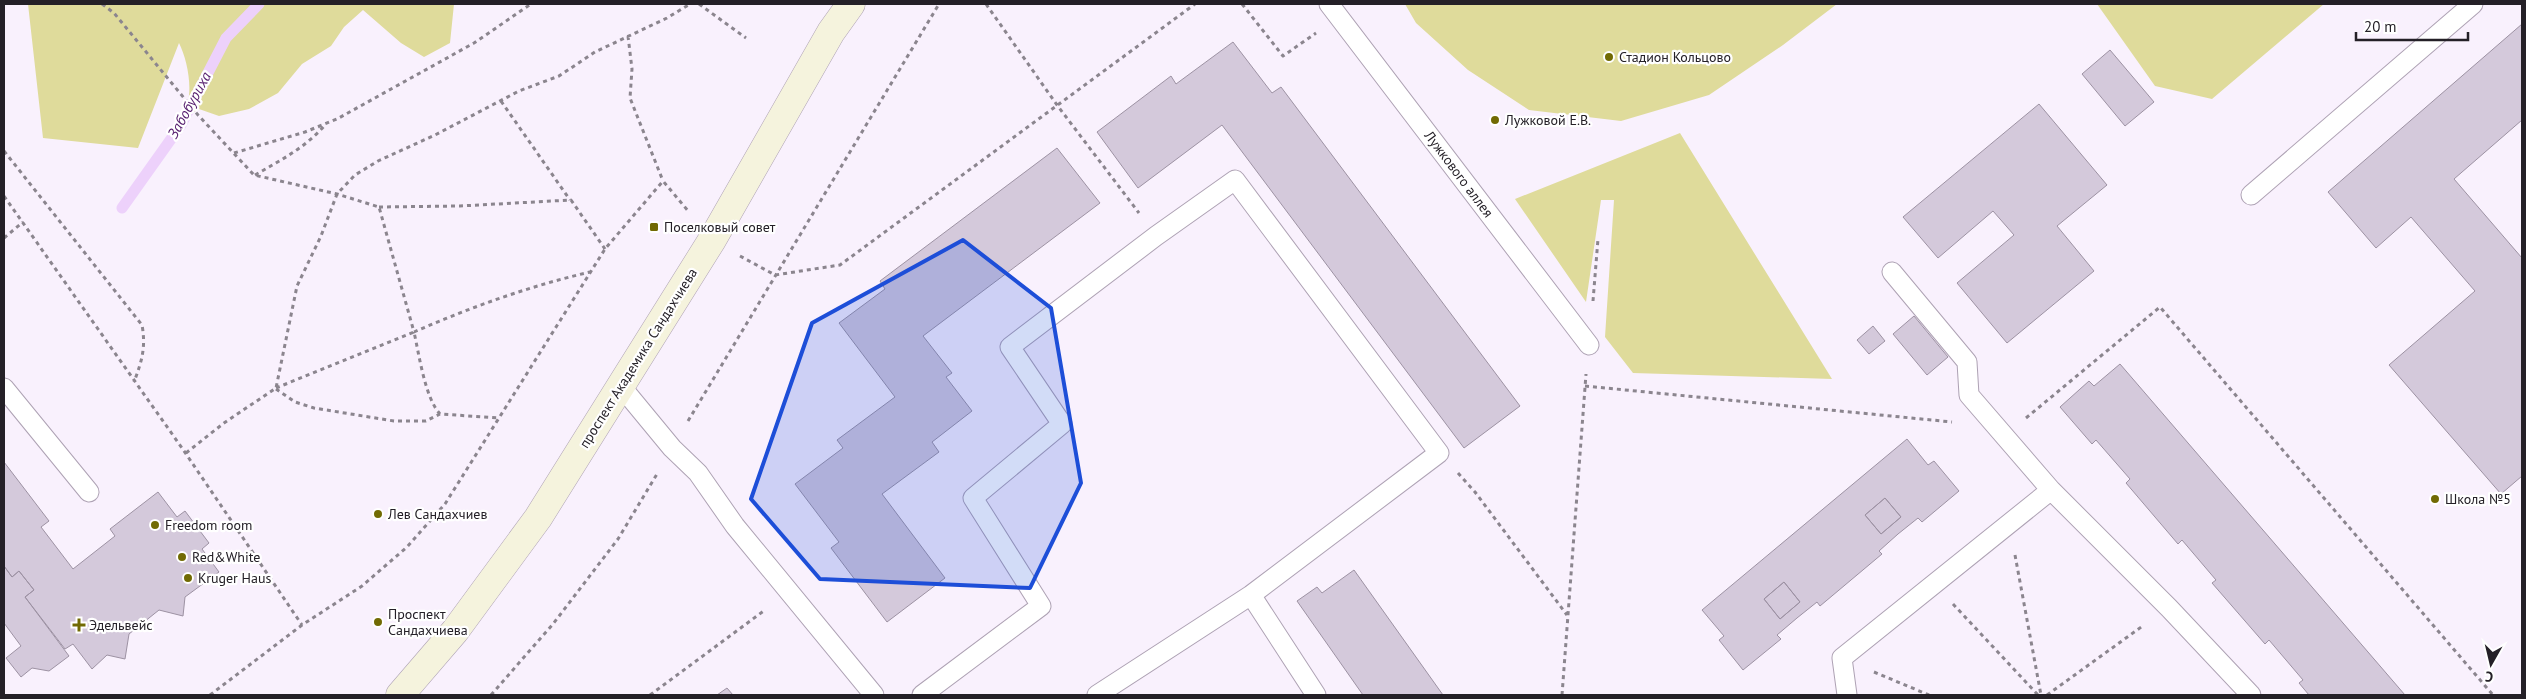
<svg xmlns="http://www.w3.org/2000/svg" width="2526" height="699" viewBox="0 0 2526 699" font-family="'PT Sans',sans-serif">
<rect width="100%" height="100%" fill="#f9f1fd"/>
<path fill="#dfdb9b" d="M28,4H454L450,43L424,57L401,43L363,10L344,27L331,46L302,64L278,93L249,109L219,116L199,109L187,116L183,114C195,96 188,61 179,43L138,148L43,138Z
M1405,4H1837L1783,45L1709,95L1621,121L1529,110L1468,70L1416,23Z
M2097,4H2324L2212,99L2155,86Z
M1680,133L1832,379L1633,373L1605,337L1614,200H1601L1586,302L1515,199Z"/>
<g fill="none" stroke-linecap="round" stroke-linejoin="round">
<path stroke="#edd1fb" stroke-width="11" d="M122,208L181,125L226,38L259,4"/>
</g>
<path fill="#d4c9db" stroke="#9d92a3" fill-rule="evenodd" d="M2522,24V120L2454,179L2522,258V476L2501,494L2389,365L2475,291L2411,217L2376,248L2328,192Z
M1233,42L1272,93L1281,87L1520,406L1464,448L1222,125L1138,188L1097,132L1171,76L1176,84Z
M2110,50L2154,102L2125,126L2082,74Z
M2039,104L2107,185L2057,226L2094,271L2007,343L1957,283L2014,235L1993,211L1938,258L1903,217Z
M1057,148L1100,203L923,336L952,373L946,377L972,411L932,442L939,452L882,494L945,578L887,622L831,548L839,542L795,484L843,448L837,440L895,397L839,323L885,289L880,281Z
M1914,316L1948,357L1927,375L1893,334Z
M1873,326L1885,341L1869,354L1857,340Z
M2120,364L2405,695H2309L2299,683L2303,680L2269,640L2265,644L2212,583L2216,580L2182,540L2178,544L2126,483L2130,479L2096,440L2092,444L2060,407L2089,381L2094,386Z
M1907,439L1928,465L1934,461L1959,491L1922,522L1918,518L1898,534L1879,551L1882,554L1820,606L1817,602L1797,618L1777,635L1781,639L1743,670L1719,640L1724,636L1702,610ZM1885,498L1901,517L1881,534L1865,515ZM1784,582L1800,602L1780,619L1764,599Z
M4,462L49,521L41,527L73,569L115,536L110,529L158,492L177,517L185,511L209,543L202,549L219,572L185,597L183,616L159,610L129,634L125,659L107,655L92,669L73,644L65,649L25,597L34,590L19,571L12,577L4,566Z
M1885,498L1901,517L1881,534L1865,515Z
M4,566L12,577L19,571L34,590L25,597L69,656L49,671L32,668L21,677L6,658L21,646L4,623Z
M1354,570L1443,695H1363L1297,601L1317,587L1322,593Z
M1784,582L1800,602L1780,619L1764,599Z
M727,688L733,695H717Z"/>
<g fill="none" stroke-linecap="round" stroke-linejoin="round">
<defs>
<path id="service" d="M1329,4L1589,345
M2251,195L2473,4
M1892,272L1967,362L1969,395L2051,490
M620,385L672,448L698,473L735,526L874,695
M4,388L89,492
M1251,595L1316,695
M922,695L1041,606L973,498L1062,424L1010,347L1156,236L1235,180L1439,453L1251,595L1097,695
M1847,695L1842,658L2051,490L2169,608L2251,695"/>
<path id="secondary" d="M400,695L455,631L538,518L712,240L831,32L851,4"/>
</defs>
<use href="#service" stroke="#aea2b4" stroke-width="21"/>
<use href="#secondary" stroke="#aea2b4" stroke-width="29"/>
<path stroke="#8b858e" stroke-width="3" stroke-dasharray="4 4" stroke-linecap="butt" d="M102,4L114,13L198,115L254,175L337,194L379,207L414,332C471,307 530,286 590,272
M699,4L746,38
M986,4L1057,105L1139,213
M1242,4L1283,56L1316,33
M628,36L632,69L630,98L663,181
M501,101L570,200
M4,151L142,325C146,347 142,361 134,382
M234,153L305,132L337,119L474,43L531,4
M255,175C281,160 305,148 325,125
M4,196L182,448L302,625
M379,207L460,206L571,200L605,249
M4,238L23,222
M740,256L775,275L840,265L1195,4
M1593,301L1598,239
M1585,386L1952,422
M276,388L414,332C419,354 425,398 440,414L499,418
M276,389L295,402L314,408L394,421H426L440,414
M2026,418L2160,307L2493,695
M688,421L939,4
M186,453L224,423L276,388L297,286L321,236L337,194L355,175L378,161L435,135L519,91L559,76L595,52L667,18L690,4
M1458,473L1475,492L1567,615
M2015,555L2041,695
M1953,604L2038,695
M1874,672L1929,695
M210,695L302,625L362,586L407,547L445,504L605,249L663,181L689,212
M491,695L553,624L618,539L657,474
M650,695L765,610
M1562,695L1586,374
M2047,695L2144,625"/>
<use href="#service" stroke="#fff" stroke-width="19"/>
<use href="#secondary" stroke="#f5f3dd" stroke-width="28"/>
</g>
<path fill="#1d4ed8" fill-opacity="0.2" stroke="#1d4ed8" stroke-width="4" stroke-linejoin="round" d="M963,240L1051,308L1081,483L1030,588L820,579L751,499L812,323Z"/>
<g fill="#716a03" stroke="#fff" stroke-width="2">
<circle cx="1609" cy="57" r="5"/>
<circle cx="1495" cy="120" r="5"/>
<rect x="649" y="222" width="10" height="10" rx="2.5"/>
<circle cx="2435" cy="499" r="5"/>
<circle cx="378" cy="514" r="5"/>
<circle cx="155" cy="525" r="5"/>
<circle cx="182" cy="557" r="5"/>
<circle cx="188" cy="578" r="5"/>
<circle cx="378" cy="622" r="5"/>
<path d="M76.5 617.5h5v5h5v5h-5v5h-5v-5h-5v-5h5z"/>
</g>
<g text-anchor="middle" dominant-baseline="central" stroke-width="4.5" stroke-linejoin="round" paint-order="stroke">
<g font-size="14" fill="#242027" stroke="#fff" text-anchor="start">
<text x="1619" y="57">Стадион Кольцово</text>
<text x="1505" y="120">Лужковой Е.В.</text>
<text x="664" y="227">Поселковый совет</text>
<text x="2445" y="499">Школа №5</text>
<text x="388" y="514">Лев Сандахчиев</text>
<text x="165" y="525">Freedom room</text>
<text x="192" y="557">Red&amp;White</text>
<text x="198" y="578">Kruger Haus</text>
<text x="388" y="614">Проспект<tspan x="388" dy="16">Сандахчиева</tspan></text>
<text x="89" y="625">Эдельвейс</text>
</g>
<g font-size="14" fill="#242027" stroke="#fff">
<text transform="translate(1459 174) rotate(53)">Лужкового аллея</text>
<text transform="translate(638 358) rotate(-58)">проспект Академика Сандахчиева</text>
</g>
<g font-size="15" font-style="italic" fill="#561d6e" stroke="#fff">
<text transform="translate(189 105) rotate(-61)">Забобуриха</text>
</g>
</g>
<rect width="2526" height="699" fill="none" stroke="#242027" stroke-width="10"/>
<g transform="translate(2491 664) rotate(188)" stroke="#ffffff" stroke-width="4" paint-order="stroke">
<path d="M0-4L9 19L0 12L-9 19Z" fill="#242027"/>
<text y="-8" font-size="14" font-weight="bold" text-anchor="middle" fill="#242027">С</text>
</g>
<path d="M2356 32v8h112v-8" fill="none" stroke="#242027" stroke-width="2.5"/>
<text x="2364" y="32" font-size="15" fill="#242027" stroke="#ffffff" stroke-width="4" paint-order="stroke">20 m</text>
</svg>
